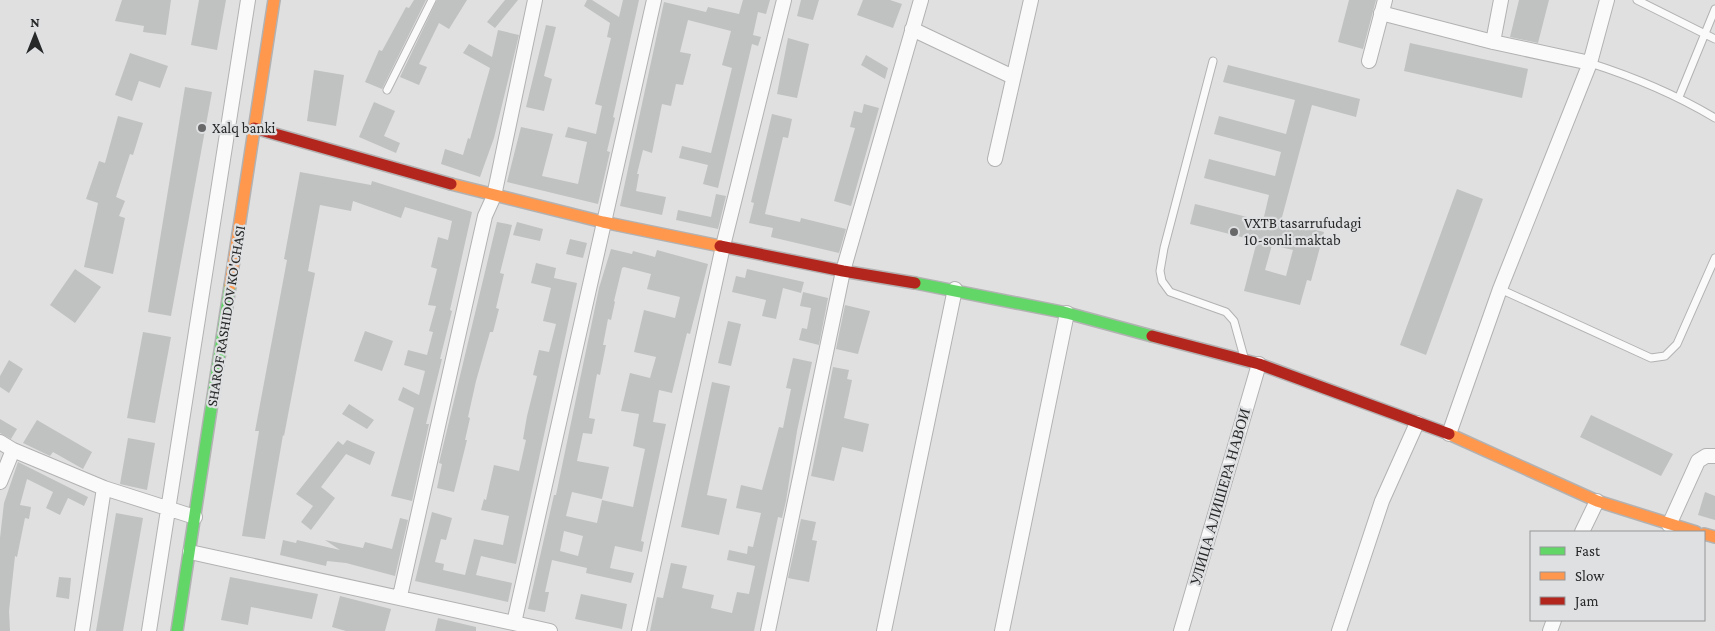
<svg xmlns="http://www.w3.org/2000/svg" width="1715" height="631" viewBox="0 0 1715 631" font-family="'Crimson Pro',serif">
<rect width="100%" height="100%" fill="#e0e0e1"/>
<path fill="#c0c1c1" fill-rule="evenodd" d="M122,0H171L166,35L143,32L144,26L115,21Z
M199,0H226L217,50L191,45Z
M414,0H426L382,89L365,82L379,50L382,51L406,7L409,8Z
M437,0H467L449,29L439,23L419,64L427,67L419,85L400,77Z
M505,0H518L495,28L487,22Z
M587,0H592L619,17L623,0H639L613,117L615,118L607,151L610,152L598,204L507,182L521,127L553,134L542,176L578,184L587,142L565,137L568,127L596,134L602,106L595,104L611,38L607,37L610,23L584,6Z
M743,0H770L766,14L758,12L753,35L761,37L758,46L752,44L718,188L703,184L708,165L679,158L682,146L711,153L732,68L722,65L731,31L688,20L680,52L691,54L683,85L676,84L671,106L662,104L652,153L643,150L637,174H639L636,191L666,197L662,215L620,206L664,2L706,12L708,7L739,14Z
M801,0H819L813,20L797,16Z
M863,0H890L902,4L893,28L857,15Z
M1349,0H1376L1363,49L1338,42Z
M1519,0H1549L1538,43L1510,37Z
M546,25L556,27L544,76L552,79L544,111L526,107Z
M498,30L519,35L494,138L480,177L441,164L445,149L463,155L468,138L470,139L490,68L463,53L469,44L492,57Z
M788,38L809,44L797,98L777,94Z
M1410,43L1528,69L1522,98L1404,71Z
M130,53L168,66L160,88L139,81L132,101L115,95Z
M866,55L888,68L885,79L861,65Z
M1228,65L1360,99L1356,117L1312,105L1281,221L1324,232L1311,281L1307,280L1300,305L1244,291L1257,241L1190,224L1195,204L1263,221L1269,195L1204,178L1209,159L1275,176L1281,152L1214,134L1219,116L1286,134L1295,100L1223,82ZM1272,245L1293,250L1286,276L1265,270Z
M314,70L344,75L336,126L307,121Z
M185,87L212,92L171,316L148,312Z
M374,102L395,111L384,136L400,143L396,153L359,137Z
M864,104L879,108L851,206L834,201L855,128L850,127L854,111L862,113Z
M772,114L792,119L788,138L783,137L765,214L800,222L801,218L846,229L839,253L771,237L773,228L749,223L754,203L751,202Z
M118,116L143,123L133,155L130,154L116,197L125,201L119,216L125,218L113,274L84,267L98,203L86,199L99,161L105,163Z
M300,172L371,185L372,181L472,212L450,310L452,311L440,359H442L426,424H429L412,501L391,496L414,408L398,400L403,387L419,395L425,371L404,365L408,350L427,355L433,332L429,331L436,306L428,305L437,269L431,267L438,237L448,240L452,221L405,207L401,218L353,201L351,211L320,205L308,271L315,273L284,436L283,435L265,539L242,536L259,431H255L287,260L284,259Z
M1457,189L1483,199L1426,355L1400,345Z
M716,194L726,196L718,229L676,220L678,210L711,217Z
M497,222L512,225L500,273L504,274L496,308L499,309L493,332H490L476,381L468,417L470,418L465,440H467L454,492L437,488L442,464L439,463Z
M517,222L543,229L540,241L513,235Z
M570,239L587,243L583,258L566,254Z
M611,249L632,254L633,251L655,257L657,250L708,264L690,334L687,333L672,393L659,390L653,422L666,424L641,541L644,542L642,552L615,546L610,568L634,573L631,583L586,573L587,568L552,560L545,592H549L545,612L528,609L554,495H556L599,288ZM624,267L651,274L647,289L680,297L675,318L644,310L634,352L656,357L650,378L630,373L621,411L639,414L633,446L645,449L633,507L602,500L597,523L566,516L572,492L602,499L609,467L577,461L583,433L592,434L595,419L589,418L597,374L600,375L606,345H603L608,319L611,320L615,302L614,301L622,268ZM564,531L583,536L578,556L560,551Z
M536,263L556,268L554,278L577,283L516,564L481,556L476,575L512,583L508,602L415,581L432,512L452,518L446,540L441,539L435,562L444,564L443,570L465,575L474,539L503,545L509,516L481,510L484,499L486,500L494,465L519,471L526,440L523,439L527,416L537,376L533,375L539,350L549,352L556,324L543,321L551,288L531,283Z
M75,269L101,287L75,323L50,305Z
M747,269L804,282L801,293L783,288L776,319L762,316L766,300L732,292L736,276L745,278Z
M803,292L828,298L819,345L799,340L802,328L807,329L811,308L800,306Z
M845,305L870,311L858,354L836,349Z
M728,321L741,324L731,366L718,363Z
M365,331L393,341L382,371L354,361Z
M143,332L171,337L155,423L127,418Z
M793,358L812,362L797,431L786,501L782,518L778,517L754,631H650L657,597L663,598L671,563L687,566L682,588L714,595L711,608L732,613L737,592L749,594L755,566L727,560L729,550L747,554L748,546L753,547L761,513L736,508L741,485L762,490L779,427L783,428L791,389L786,388Z
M9,360L23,369L9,393L0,387V376Z
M833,367L849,370L847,379L852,380L844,418L869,424L863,452L842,447L834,481L811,476Z
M712,382L730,386L707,495L727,499L719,535L681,527Z
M349,404L374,420L367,429L342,414Z
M1591,415L1673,454L1661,476L1580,437Z
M0,419L17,429L11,439L0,433Z
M37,420L92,452L83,469L53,452L50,456L23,443Z
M128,438L155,443L147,490L120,484Z
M347,440L375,452L370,465L346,454L321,487L335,498L311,530L301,522L313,506L296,494L338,441L343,445Z
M18,462L88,497L84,506L68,498L60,515L46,508L53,492L27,479L20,505L31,507L29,519L25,518L17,557L15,556L9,611L10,631H0V538L4,503Z
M1705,492L1715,496V520L1698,515Z
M116,513L143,518L123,631H96Z
M400,518L408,520L395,576L346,563L327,561L326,566L280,555L283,540L296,543L297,540L340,550L325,540L363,548L365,542L392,549Z
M801,519L816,522L812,540L817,541L809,582L788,578Z
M59,577L71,578L69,599L56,597Z
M230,577L318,594L312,619L251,607L248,625L221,620Z
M581,594L627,604L622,629L575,619Z
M340,596L391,609L385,631H346L332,627Z
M438,618L476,627V631H435Z"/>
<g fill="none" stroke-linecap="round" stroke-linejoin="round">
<defs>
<path id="lane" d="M1637,0L1715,39
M1213,61L1164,248L1160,271L1162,281L1170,292L1226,312L1234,321L1244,357
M1590,63C1634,77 1675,94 1715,118
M387,90L432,0
M1679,97L1715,9
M1500,289L1651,358L1665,356L1677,344L1715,258"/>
<path id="street" d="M1381,13L1493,42L1590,63
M912,29L1013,77
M1493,42L1501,0
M1369,61L1385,0
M995,159L1031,0
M1449,434L1500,289L1590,63L1607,0
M0,442L13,450L104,488L195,517
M0,482L13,450
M1669,525L1698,461L1706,456H1715
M1582,532L1597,501
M190,552L550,631
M400,596L485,216L494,196L535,0
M514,623L654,0
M82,631L104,488
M149,631L248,0
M639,631L723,246L784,0
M768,631L843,271L921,0
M884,631L955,289
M1002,631L1067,313
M1181,631L1259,364
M1339,631L1382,501L1417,423
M1550,631L1554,620"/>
<path id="fast" d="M915,283L1067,313L1152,336
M177,631L230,286"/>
<path id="slow" d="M451,184L603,222L720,246
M230,286L274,0
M1449,434L1597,501L1696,532
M1704,534L1715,537"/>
<path id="jam" d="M254,128L451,184
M720,246L843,271L915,283
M1152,336L1259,364L1449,434"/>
</defs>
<use href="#lane" stroke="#b2b2b3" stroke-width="9"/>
<use href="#street" stroke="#b2b2b3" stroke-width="16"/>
<use href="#fast" stroke="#b2b2b3" stroke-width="14"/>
<use href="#slow" stroke="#b2b2b3" stroke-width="14"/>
<use href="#jam" stroke="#b2b2b3" stroke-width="14"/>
<use href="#lane" stroke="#fafafa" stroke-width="7"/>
<use href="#street" stroke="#fafafa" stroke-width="14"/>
<use href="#fast" stroke="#63d668" stroke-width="11"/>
<use href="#slow" stroke="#ff974d" stroke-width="11"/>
<use href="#jam" stroke="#b3261e" stroke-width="11"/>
</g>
<g fill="#686869" stroke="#dfe0e2" stroke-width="2">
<circle cx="202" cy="128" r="5"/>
<circle cx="1234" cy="232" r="5"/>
</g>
<g text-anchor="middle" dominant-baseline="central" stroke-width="4.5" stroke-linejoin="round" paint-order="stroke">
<g font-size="15" fill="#272828" stroke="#dfe0e2" text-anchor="start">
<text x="212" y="128">Xalq banki</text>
<text x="1244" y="223">VXTB tasarrufudagi<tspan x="1244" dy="17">10-sonli maktab</tspan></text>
</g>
<g font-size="15" fill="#272828" stroke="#dfe0e2">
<text transform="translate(226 316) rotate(-81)">SHAROF RASHIDOV KO'CHASI</text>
<text transform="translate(1220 497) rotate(-74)">УЛИЦА АЛИШЕРА НАВОИ</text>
</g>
</g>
<rect x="1530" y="531" width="175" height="90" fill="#dfe0e2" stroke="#959698"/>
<rect x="1540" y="547" width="25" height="8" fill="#63d668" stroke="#959698"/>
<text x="1575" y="556" font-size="15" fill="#272828">Fast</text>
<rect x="1540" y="572" width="25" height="8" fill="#ff974d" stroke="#959698"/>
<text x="1575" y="581" font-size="15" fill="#272828">Slow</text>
<rect x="1540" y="597" width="25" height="8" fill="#b3261e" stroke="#959698"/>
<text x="1575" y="606" font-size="15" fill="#272828">Jam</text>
<g transform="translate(35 35)" stroke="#dfe0e2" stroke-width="4" paint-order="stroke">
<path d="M0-4L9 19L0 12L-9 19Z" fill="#272828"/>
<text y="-8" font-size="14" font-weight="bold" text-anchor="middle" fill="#272828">N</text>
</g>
</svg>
